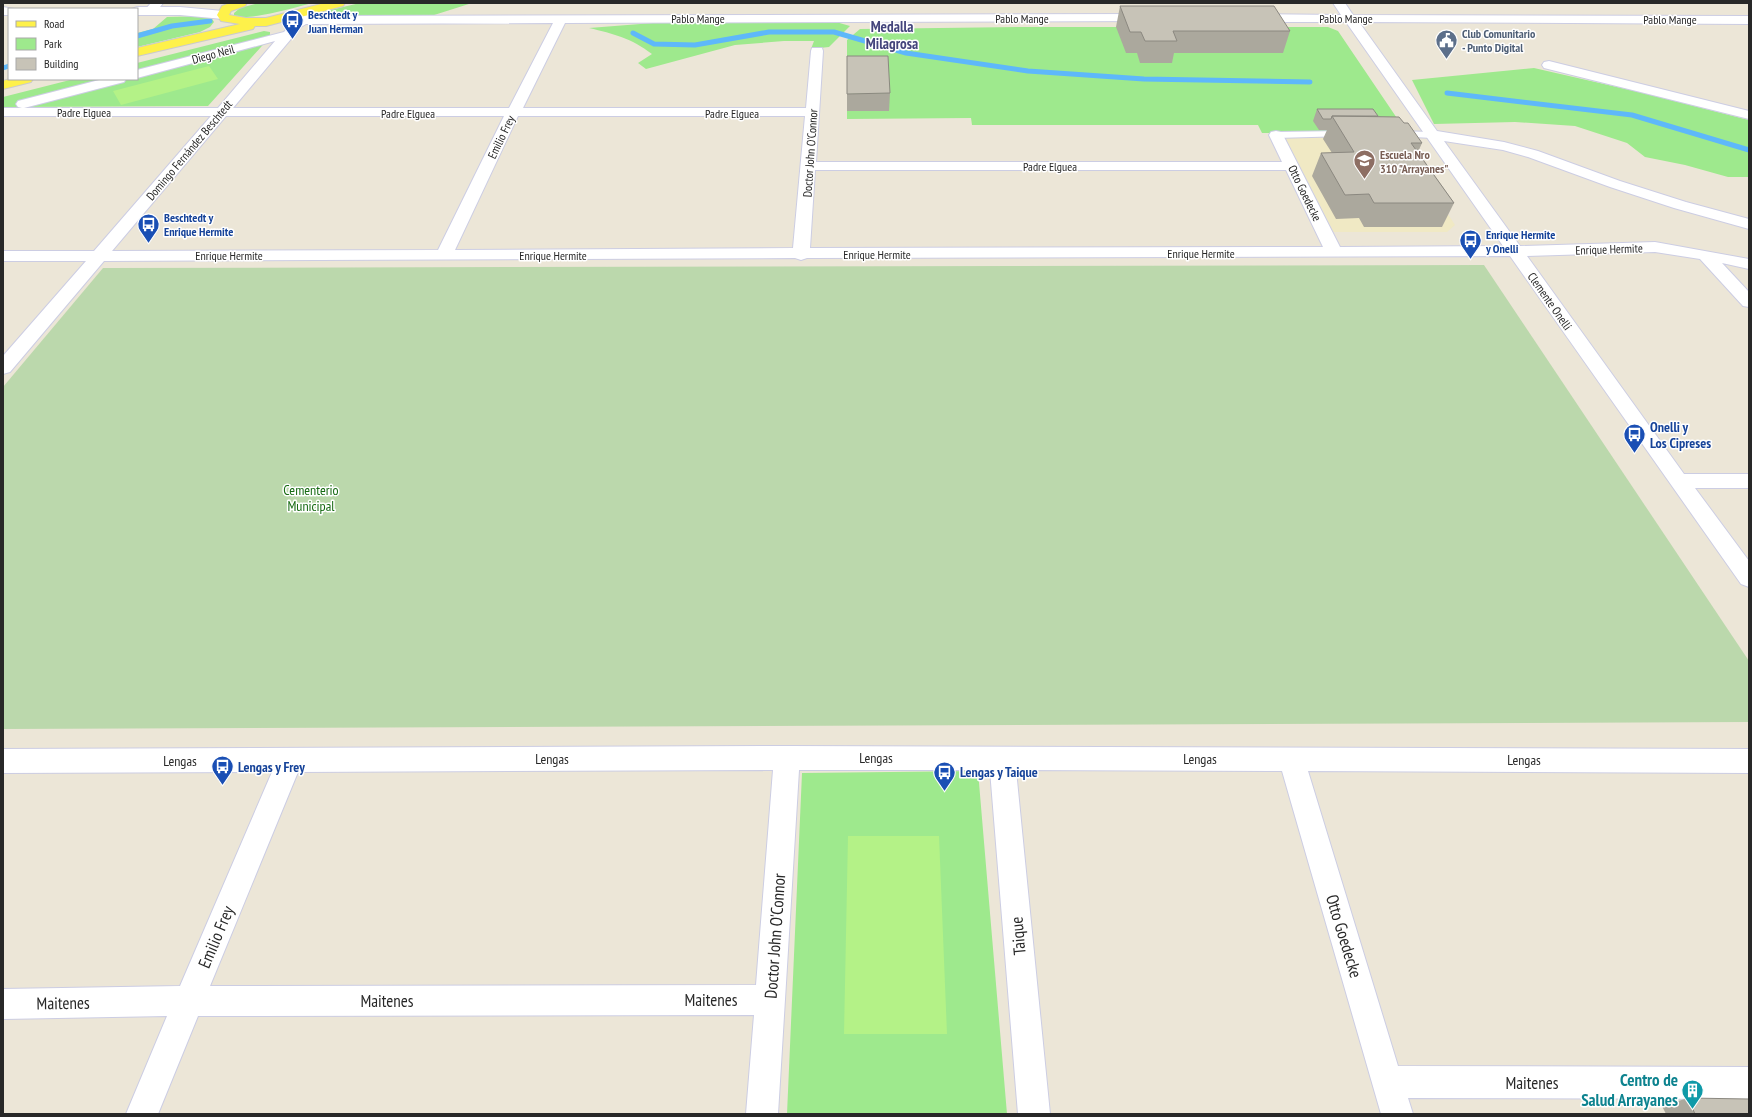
<svg xmlns="http://www.w3.org/2000/svg" width="1752" height="1117" viewBox="0 0 1752 1117" font-family="'PT Sans Narrow',sans-serif">
<rect width="100%" height="100%" fill="#ece6d7"/>
<path fill="#f0e9c4" d="M1281,137H1398L1455,225L1447,232H1329Z"/>
<path fill="#9ee98d" d="M259,3H313C299,6 244,23 234,15V13L240,8Z
M360,3H472L431,16H322L323,13L326,11Z
M207,16L211,17L214,22L210,27L200,32L137,47V33L153,29L167,17Z
M666,22H836L850,26L829,47L811,49L814,41H784L735,45L646,69L638,63L652,54C631,38 614,34 589,28Z
M1025,27H1328L1338,31L1407,133H1262L1258,125H972L971,118L847,119V40L860,29Z
M264,31L270,32V37L208,106L3,107V97L74,79H137V63Z
M1534,68L1639,92L1749,120V177H1728L1685,165L1645,157L1627,143L1575,126L1515,122L1434,124L1412,80Z
M978,771L1007,1114H787L802,773Z"/>
<path fill="#bbd8ac" d="M1484,265L1749,661V722L3,729V387L103,268Z"/>
<path fill="#b4f287" d="M209,66L218,79L121,105L113,91Z
M848,836H939L947,1034H844Z"/>
<g fill="none" stroke-linecap="round" stroke-linejoin="round">
<path stroke="#5eb8fa" stroke-width="5" d="M633,33L654,44L695,45L769,32H834L906,53L1028,71L1144,79L1310,82
M137,36L172,26L210,21
M3,68L9,66
M1447,93L1632,115L1749,150"/>
<defs>
<path id="lane" d="M1344,131L1347,132L1349,134L1347,136L1276,138L1271,135L1276,132Z
M1396,131L1433,132L1438,135L1433,138L1393,136L1391,134L1393,132Z"/>
<path id="street" d="M151,3H163C158,10 154,16 146,14L144,11Z
M1333,3H1345L1353,15L1749,16V24L1359,22L1437,131L1504,142L1538,151L1620,181L1686,202L1749,219V229L1674,208L1610,187L1528,157L1503,150L1444,141L1520,246L1655,242L1749,259V269L1722,263L1749,292V307L1743,306L1700,259L1655,252L1527,256L1684,474H1749V488H1695L1749,561V587L1741,584L1510,256L807,258L801,260L795,258L104,261L10,372L3,374V356L86,261H3V251H94L211,116H3V108H22L18,107L16,104L18,101L103,79H126L124,82L24,108H218L275,41L137,78V70L284,32L292,23L290,20L292,17L300,16L310,11L314,12L315,16L1149,14L1153,15L1155,18L1153,21L565,23L523,108H806L811,51L812,48H822L823,51L816,162H1282L1269,135L1271,132L1276,131L1281,132L1283,135L1340,247L1503,246L1346,22H1251L1247,21L1245,18L1247,15L1251,14L1341,15ZM553,23L509,108H233L301,27L306,24ZM226,116H504L438,250L112,251ZM518,116H805L793,248L455,250ZM815,170H1286L1323,247L810,248Z
M1549,61L1749,111V119L1544,68L1542,65L1544,62Z
M787,746L1749,749V773L1308,771L1398,1066L1749,1067V1099L1408,1098L1413,1114H1381L1282,771L1016,770L1050,1114H1018L990,770H799L778,1114H746L754,1015L198,1016L158,1114H126L167,1016L3,1019V989L180,986L272,772L3,773V749ZM773,770L756,985L210,986L298,772Z"/>
<path id="secondary" d="M3,7L14,9H9V15H3Z
M137,7H180L223,11L227,12L229,15L227,18L223,19L180,15H137V9H132Z"/>
<path id="primary" d="M230,3H247L245,6L231,11L229,15L246,18H266L325,3H345L343,6L266,26H255L253,29L137,56V48L240,24L221,21L217,15L222,6Z
M10,79H33L31,82L3,89V81Z"/>
</defs>
<use href="#lane" stroke="#cccde3" stroke-width="2"/>
<use href="#street" stroke="#cccde3" stroke-width="2"/>
<use href="#secondary" stroke="#cccde3" stroke-width="2"/>
<use href="#primary" stroke="#cbcbcb" stroke-width="2"/>
<use href="#lane" fill="#fff" fill-rule="evenodd"/>
<use href="#street" fill="#fff" fill-rule="evenodd"/>
<use href="#secondary" fill="#fff" fill-rule="evenodd"/>
<use href="#primary" fill="#fef14a" fill-rule="evenodd"/>
</g>
<path fill="#aba89d" d="M1120,6L1290,31L1283,53H1174L1172,63H1140L1137,53H1126L1116,27Z
M890,93L889,111H847V94Z
M1317,109L1378,116L1404,123L1422,143L1418,152L1454,203L1442,227H1364L1359,218L1336,219L1312,176L1321,153H1332L1323,139L1327,130H1319L1313,121Z
M1688,1098L1749,1114H1666L1662,1106Z"/>
<path fill="#c7c3b7" stroke="#8b8880" d="M1120,6H1274L1290,31H1173L1177,41H1145L1141,32H1130Z
M847,56H888L890,93L847,94Z
M1317,109H1373L1378,116H1332L1331,119H1323Z
M1332,116L1399,117L1404,123H1408L1422,143H1411L1454,203H1374L1369,194L1345,195L1321,153L1354,152Z
M1688,1098L1749,1099V1114H1695Z"/>
<defs>
<symbol id="bus-pin" viewBox="-11 -11 22 30"><path d="M0 17L-7.5 6A9.5 9.5 0 1 1 7.5 6Z" fill="#1a4fb4" stroke="#fff"/><path d="M-5-6H5V4H4V6H2V4H-2V6H-4V4H-5ZM-3.5-4V0h7V-4ZM-3.5 1.2v1.5H-2V1.2ZM2 1.2v1.5H3.5V1.2Z" fill="#fff"/></symbol>
<symbol id="civic-pin" viewBox="-11 -11 22 30"><path d="M0 17L-7.5 6A9.5 9.5 0 1 1 7.5 6Z" fill="#5c6f8a" stroke="#fff"/><path d="M-.6-6.5H3V-4.5H.6V-3L4-1V1h2V6H-6V1h2V-1L-.6-3ZM-1.2 2.5V6h2.4V2.5Z" fill="#fff"/></symbol>
<symbol id="school-pin" viewBox="-11 -11 22 30"><path d="M0 17L-7.5 6A9.5 9.5 0 1 1 7.5 6Z" fill="#8d6e63" stroke="#fff"/><path d="M0-5L7-2L0 1L-7-2ZM-4 1L0 2.5L4 1V4Q0 6-4 4Z" fill="#fff"/></symbol>
<symbol id="building-pin" viewBox="-11 -11 22 30"><path d="M0 17L-7.5 6A9.5 9.5 0 1 1 7.5 6Z" fill="#0f9aa8" stroke="#fff"/><path d="M-4-6H4V6H1V3H-1V6H-4ZM-2.5-4.3h1.7v1.8h-1.7ZM.8-4.3h1.7v1.8H.8ZM-2.5-1h1.7V.8h-1.7ZM.8-1h1.7V.8H.8Z" fill="#fff"/></symbol>
</defs>
<g fill-rule="evenodd">
<use href="#bus-pin" x="280" y="8" width="25" height="34"/>
<use href="#civic-pin" x="1434" y="28" width="25" height="34"/>
<use href="#school-pin" x="1352" y="148" width="25" height="34"/>
<use href="#bus-pin" x="136" y="212" width="25" height="34"/>
<use href="#bus-pin" x="1458" y="228" width="25" height="34"/>
<use href="#bus-pin" x="1622" y="422" width="25" height="34"/>
<use href="#bus-pin" x="210" y="754" width="25" height="34"/>
<use href="#bus-pin" x="932" y="760" width="25" height="34"/>
<use href="#building-pin" x="1680" y="1078" width="25" height="34"/>
</g>
<g text-anchor="middle" dominant-baseline="central" stroke-width="3" stroke-linejoin="round" paint-order="stroke">
<g font-size="12" font-weight="bold" fill="#164399" stroke="#fff" text-anchor="start">
<text x="308" y="14">Beschtedt y<tspan x="308" dy="14">Juan Herman</tspan></text>
<text x="164" y="217">Beschtedt y<tspan x="164" dy="14">Enrique Hermite</tspan></text>
<text x="1486" y="234">Enrique Hermite<tspan x="1486" dy="14">y Onelli</tspan></text>
</g>
<g font-size="12" fill="#282828" stroke="#fff">
<text x="698" y="18">Pablo Mange</text>
<text x="1022" y="18">Pablo Mange</text>
<text x="1346" y="18">Pablo Mange</text>
<text x="1670" y="19">Pablo Mange</text>
<text transform="translate(213 54) rotate(-15)">Diego Neil</text>
<text x="84" y="112">Padre Elguea</text>
<text x="408" y="113">Padre Elguea</text>
<text x="732" y="113">Padre Elguea</text>
<text transform="translate(501 137) rotate(-64)">Emilio Frey</text>
<text transform="translate(189 150) rotate(-50)">Domingo Fernández Beschtedt</text>
<text transform="translate(810 153) rotate(-86)">Doctor John O'Connor</text>
<text x="1050" y="166">Padre Elguea</text>
<text transform="translate(1305 193) rotate(64)">Otto Goedecke</text>
<text transform="translate(1609 249) rotate(-2)">Enrique Hermite</text>
<text x="1201" y="253">Enrique Hermite</text>
<text x="877" y="254">Enrique Hermite</text>
<text x="229" y="255">Enrique Hermite</text>
<text x="553" y="255">Enrique Hermite</text>
<text transform="translate(1550 301) rotate(55)">Clemente Onelli</text>
</g>
<g font-size="12" font-weight="bold" fill="#4e5e75" stroke="#fff" text-anchor="start">
<text x="1462" y="33">Club Comunitario<tspan x="1462" dy="14">- Punto Digital</tspan></text>
</g>
<g font-size="12" font-weight="bold" fill="#785e54" stroke="#fff" text-anchor="start">
<text x="1380" y="154">Escuela Nro<tspan x="1380" dy="14">310 "Arrayanes"</tspan></text>
</g>
<g font-size="14" font-weight="bold" fill="#164399" stroke="#fff" text-anchor="start">
<text x="1650" y="427">Onelli y<tspan x="1650" dy="16">Los Cipreses</tspan></text>
<text x="238" y="767">Lengas y Frey</text>
<text x="960" y="772">Lengas y Taique</text>
</g>
<g font-size="14" fill="#166a12" stroke="#fff">
<text x="311" y="490">Cementerio<tspan x="311" dy="16">Municipal</tspan></text>
</g>
<g font-size="14" fill="#282828" stroke="#fff">
<text x="876" y="758">Lengas</text>
<text x="552" y="759">Lengas</text>
<text x="1200" y="759">Lengas</text>
<text x="1524" y="760">Lengas</text>
<text x="180" y="761">Lengas</text>
</g>
<g font-size="15" font-weight="bold" fill="#44457c" stroke="#fff">
<text x="892" y="26">Medalla<tspan x="892" dy="17">Milagrosa</tspan></text>
</g>
<g font-size="17" fill="#282828" stroke="#fff">
<text transform="translate(775 936) rotate(-86)">Doctor John O'Connor</text>
<text transform="translate(1018 936) rotate(-95)">Taique</text>
<text transform="translate(1344 936) rotate(73)">Otto Goedecke</text>
<text transform="translate(216 937) rotate(-67)">Emilio Frey</text>
<text x="711" y="1000">Maitenes</text>
<text x="387" y="1001">Maitenes</text>
<text transform="translate(63 1003) rotate(-1)">Maitenes</text>
<text x="1532" y="1083">Maitenes</text>
</g>
<g font-size="17" font-weight="bold" fill="#0d838f" stroke="#fff" text-anchor="end">
<text x="1678" y="1080">Centro de<tspan x="1678" dy="20">Salud Arrayanes</tspan></text>
</g>
</g>
<rect width="1752" height="1117" fill="none" stroke="#282828" stroke-width="8"/>
<rect x="8" y="8" width="130" height="72" fill="#ffffff" stroke="#a9a9a9"/>
<rect x="16" y="21" width="20" height="6" fill="#fef14a" stroke="#a9a9a9"/>
<text x="44" y="28" font-size="12" fill="#282828">Road</text>
<rect x="16" y="38" width="20" height="12" fill="#9ee98d" stroke="#a9a9a9"/>
<text x="44" y="48" font-size="12" fill="#282828">Park</text>
<rect x="16" y="58" width="20" height="12" fill="#c7c3b7" stroke="#a9a9a9"/>
<text x="44" y="68" font-size="12" fill="#282828">Building</text>
</svg>
